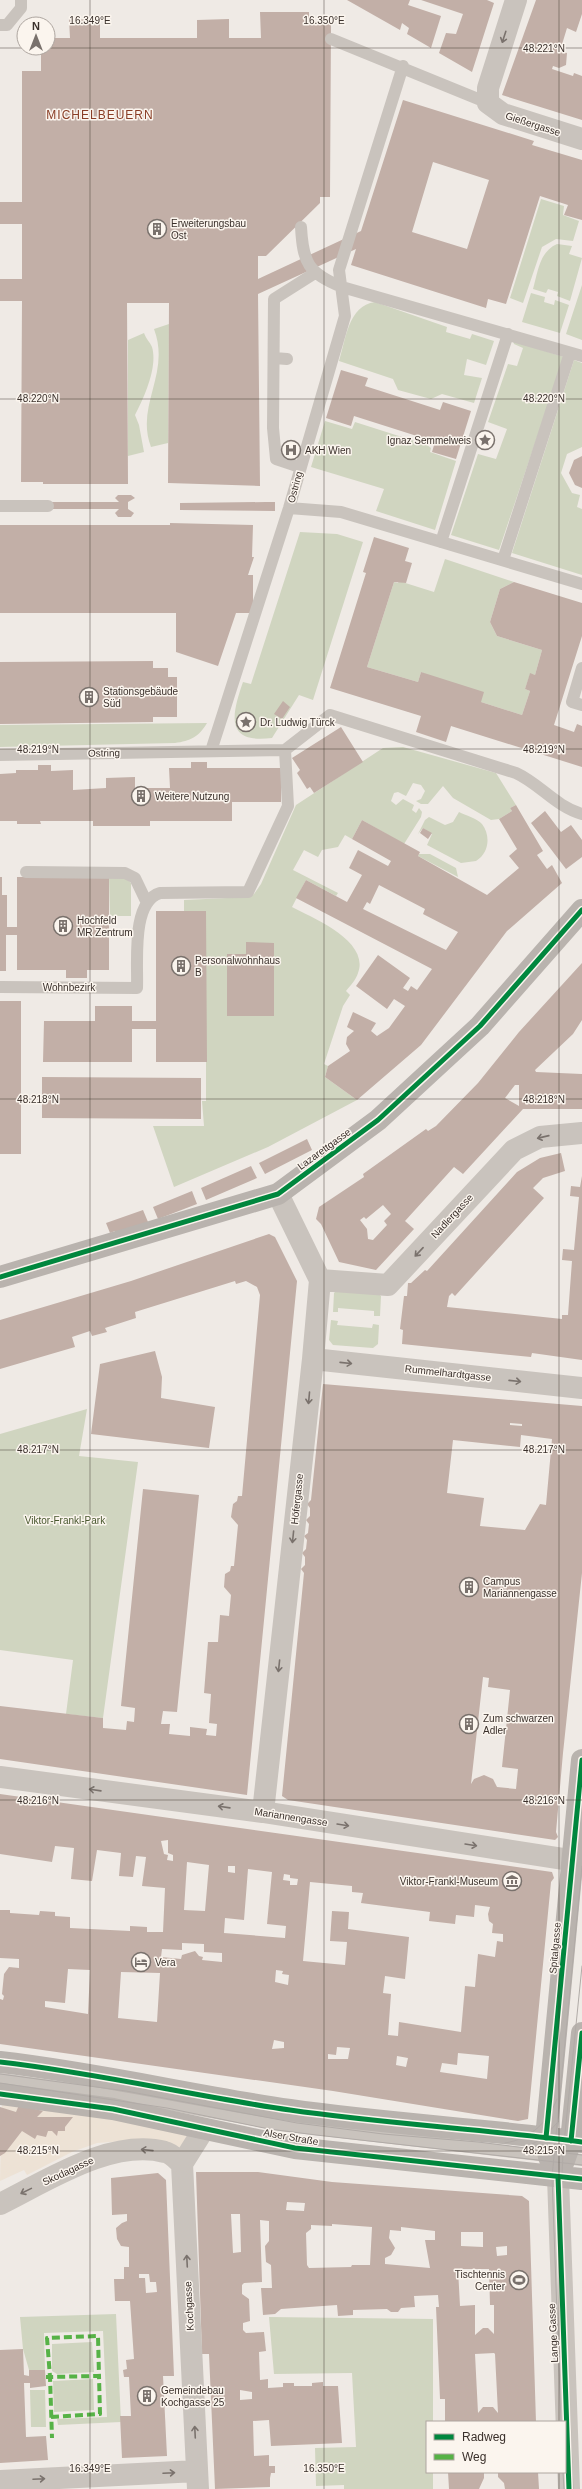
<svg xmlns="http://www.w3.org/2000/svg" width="582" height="2489" viewBox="0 0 582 2489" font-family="Arial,sans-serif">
<rect width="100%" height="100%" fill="#efeae5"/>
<path fill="#d0d5c0" d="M541,199L564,206L563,215L579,221L573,241L556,239L542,247L523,303L510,298Z
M557,244L572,246L569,254L582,258L570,301L557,296L558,292L548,289L546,293L533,289C538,272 539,252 557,244Z
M582,285V340L566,334Z
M531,293L545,297L544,302L554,305L555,300L569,305L560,333L522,322Z
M375,302L447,327L446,332L470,339L472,334L494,341L486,365L467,359L464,375L482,378L474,403L442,394L431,399L398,390L393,379L339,361C346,339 348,306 375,302Z
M169,324L168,443L151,447C135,405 171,374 154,329Z
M144,333C146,339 150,342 152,347C158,367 144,398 135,415L139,425L144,452L128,456V340Z
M513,341L564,357L499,550L451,535L478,454L496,459L507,429L488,422L508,364L517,366L523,348L514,344Z
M574,360L582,363V447L567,454L561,473L572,493L580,495L577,507L582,509V575L512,553Z
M325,421L352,429L355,422L427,445L431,448L430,452L456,461L435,530L376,511L384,489L311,467Z
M300,532L337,534L363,542L313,700L299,695L272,738C224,744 232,714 243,682L251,684Z
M445,559L514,582L500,589L490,622L497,636L542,650L535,675L530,674L525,689L530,691L522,715L481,702L421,672L418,682L367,667L394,582L398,583L399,581L434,592Z
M207,723C199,737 190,741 175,743L0,747V725Z
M403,747L496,773L516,805L510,808L512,811L499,819L491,820L453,798L443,786L428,804H421L416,801L421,799L425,791L421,785L413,783L406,796L398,792L394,793L391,801L396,805L403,799L414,805L412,810L416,813L419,808L422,812L421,817L404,844L362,820L352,839L345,835L338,847L322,850L318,857L304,850L293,870L338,893L336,896L306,880L292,907C313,918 370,941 358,973C356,980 350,986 346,991L350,995L343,1006L324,1064L328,1066L325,1077L357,1100L268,1147L174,1187L153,1126H204L202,1101H206V912L184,911V900L249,897L254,894L261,884L296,805L383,748Z
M459,812C465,815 478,819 482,824C491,836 489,853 476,861L461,863L427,845L432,834L423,828L418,834L425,820L429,817L445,825L453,822Z
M419,854H430L456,868L458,877L418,856Z
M109,877L125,878L131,883V916H110Z
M338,1289L378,1293L381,1296L380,1316H374V1311L338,1308V1312H333L334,1293Z
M331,1320L338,1321L337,1325L372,1328L373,1324L379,1325L378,1344L373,1348L333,1345L329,1340Z
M87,1409L79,1456L138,1462L103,1718L66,1714L73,1660L0,1650V1434Z
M116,2314L121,2422L58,2425L57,2419L107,2417L103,2331L44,2333L45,2370H29L23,2349L20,2317Z
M269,2317L433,2319V2422H427V2472H433V2489H344V2485L316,2486L315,2448L356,2447L352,2373L274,2374Z
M92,2342L94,2372L57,2374L52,2371V2344Z
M93,2379L94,2410L54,2412L53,2381Z
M30,2390H45L46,2427H31Z"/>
<path fill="#ede2d5" d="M2,2101L76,2111L189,2136L178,2149L124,2141L97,2143L72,2152L27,2175L24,2170L0,2181Z"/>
<path fill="#c2afa7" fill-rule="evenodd" d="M347,0H410L408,5L441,16L431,48L407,34L409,28L402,23L400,30Z
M421,0H487L494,3L472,72L439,53L446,33L456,34L463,14Z
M536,0H582V14L576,32L567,28L560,51L567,53L566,65L559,68L553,66L552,69L573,76L574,73L582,76V120L502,95Z
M260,12H309V21H331L330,197H320V203L266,256H258V279L361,231L403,100L534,141L532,145L582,160V220L564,215L568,205L540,196L506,304L488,299L486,308L351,265L356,249L258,294L260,486L168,483L169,303H127L128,484H43V482H21L22,301H0V279H22V224H0V202H22V71H41V48H48V38H70L69,19L100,20V38H197V20L229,19V38H261ZM433,162L489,180L467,249L412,232Z
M341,370L368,378L365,386L440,410L443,402L471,411L456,459L432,452L435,442L420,437L354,416L351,426L326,418Z
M582,456V488L575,485L569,473L574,460Z
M118,495H131L135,498L128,502V509L134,513L131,517H118L115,513L119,509H43V502H119L115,498Z
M266,502H275V511L180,510V503Z
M170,523L253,525L252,557H254L248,575H253V613H236L218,666L176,652V613H0V525H170Z
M374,537L409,548L405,561L412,563L406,583L394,582L367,667L418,682L421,672L484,692L481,702L522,715L530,691L525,689L530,673L535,675L542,650L497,636L490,622L500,589L514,582L582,603V636L554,725L574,732L577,724L582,726V767L451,726L446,742L416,732L421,716L330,688L366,573L363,572Z
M153,661V668H168V677H177V717H153V722L0,724V662Z
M283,701L290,707L282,719L274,714Z
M341,727L363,762L314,793L310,787L307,789L297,773L300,770L292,758Z
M191,762H207V768H281V802H232V821H150V826H93V821H40L41,824H17V821H0V774L16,773V770H38V765H51V771L73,770V790L106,788V778L135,777V788H170L169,768H191Z
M516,805L543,851L537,855L547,869L552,865L562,883L507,931L421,1045L357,1100L325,1077L328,1066L350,1051L346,1044L347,1037L354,1031L347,1027L353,1012L376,1023L371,1031L377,1036L389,1028L405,1006L394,999L387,1009L356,986L378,955L410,978L403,988L408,991L411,986L417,990L432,969L296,898L306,880L347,902L362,875L349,868L358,850L388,866L391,861L352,839L362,820L420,852L418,856L487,895L519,868L509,856L517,849L499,819L512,811L510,808ZM379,885L425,909L423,914L458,932L446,950L363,909L367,902L370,904Z
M545,811L561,832L571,825L582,840V857L566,869L531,823Z
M423,828L432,833L428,839L420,833Z
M0,877H2V895H7V927H17V877H109V970H87V978H66V970H17V935H6V971H0Z
M156,911H206L207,1062H156V1029H132V1062H43L44,1021H95V1006H132V1021H156Z
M246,942L274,943V1016H227V954H246Z
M582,963V1020L573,1034L535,1070L536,1072L582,1074V1109H523L463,1174L454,1167L405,1221L414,1229L376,1270L339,1262L321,1224L316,1219L319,1207L364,1177L363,1174L426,1129L428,1131L436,1126L478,1083L519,1032ZM515,1085H519V1106L505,1098ZM383,1205L391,1214L384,1221L387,1225L373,1240L368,1239L367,1229L360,1220L364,1217L366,1219Z
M0,1001H21V1154H0Z
M42,1077L201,1078V1119L42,1118Z
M307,1139L312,1150L265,1174L259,1163Z
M561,1153L565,1171L543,1178L533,1188L544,1198L455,1296L452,1293L449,1296L447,1307L562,1319V1315H568L572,1261L562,1260L563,1249L574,1250L579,1197L570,1196L571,1186L580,1187L582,1176V1360L532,1353L531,1357L402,1344L403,1330L400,1329L404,1296H407L408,1283H411L425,1270L427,1271L517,1172L540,1158Z
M251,1166L257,1178L206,1200L201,1188Z
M192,1191L197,1204L158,1219L153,1207Z
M143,1210L148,1222L115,1233V1231L110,1233L106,1223Z
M269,1234L275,1237L297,1281L247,1795L0,1759V1706L103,1718V1728L126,1730L127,1721L134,1722L135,1708L121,1706L143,1489L199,1495L177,1712L163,1711L161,1724H170L169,1734L190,1736V1727L207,1729L206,1735L216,1736L217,1724L209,1723L211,1694L204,1693L208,1642H218L220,1615L229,1616L231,1595L224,1587L225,1574L230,1571L231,1566H234L238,1525L231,1517L233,1504L237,1501L238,1496H242L260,1295L257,1287L246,1281L236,1284L235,1281L135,1312L136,1318L105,1328L107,1332L92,1336L90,1331L72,1337L75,1347L0,1369V1320L131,1281Z
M155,1351L162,1377L161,1398L215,1407L209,1448L91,1434L100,1364Z
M323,1384L582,1406V1573L563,1753L556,1832L558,1837L555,1840L288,1800L282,1796L304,1573L301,1569L305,1565V1557L302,1553L306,1549L307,1540L304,1536L308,1533L309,1524L306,1520L310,1516V1508L307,1504L311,1500ZM510,1423L522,1424V1426L510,1425ZM521,1435L552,1439L546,1505L540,1504L525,1530L480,1526L484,1498L447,1493L453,1440L520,1447ZM483,1677L489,1678L488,1687L510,1690L502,1767L518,1769L516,1789L497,1787L493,1779L484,1775L474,1779L471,1784Z
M0,1794L552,1872L554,1878L551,1882L528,2119L518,2121L333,2091L0,2044V1999L3,2000L4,1996L2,1994L4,1974L9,1967L19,1968V1959L0,1958V1910H10V1913L39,1915L40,1911L55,1912V1916L70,1917V1928L130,1931V1926L147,1927V1932H163L165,1888L142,1886L146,1857L136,1856L133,1877L119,1876L121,1853L97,1850L92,1881L71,1879L74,1848L55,1846L52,1862L0,1854ZM168,1840V1853L173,1855V1861L167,1860L168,1855L164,1854L161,1841ZM187,1862L209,1865L205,1911L184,1910ZM228,1866H235V1873L228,1872ZM248,1869L272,1872L267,1924L286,1926L285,1938L224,1933L225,1918L244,1920ZM284,1874L290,1875V1878L298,1879L297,1885H290V1881L283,1880ZM310,1882L352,1886V1892L363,1893L361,1903L430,1912L429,1921L455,1924L456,1915L474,1917L475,1905L490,1907L488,1914L489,1921L493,1924L492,1933L503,1934V1942L497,1941L495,1957L478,1954L475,1987L465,1986L461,2032L399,2022L398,2036L388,2035L391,1994L383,1993L385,1976L405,1979L409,1937L348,1929L349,1912L332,1911L330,1941L347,1942L345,1965L303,1961ZM182,1943L204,1944V1952L222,1953V1962L202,1960L203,1957L199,1956L195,1951L182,1955L181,1959L161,1957L162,1949L182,1950ZM68,1969L90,1970L88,2014L45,2007V2001L65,2003ZM276,1970L283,1971L282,1974L289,1975L288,1985L275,1982ZM121,1972L160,1973L157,2022L118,2018ZM274,2040L284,2042V2048L272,2049ZM337,2047L350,2048L348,2059H328V2054L336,2055ZM458,2053L489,2056L487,2079L440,2072L442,2063L457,2065ZM397,2056L408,2058L406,2067L396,2065Z
M19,2105L43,2111L37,2117H73L65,2127V2131H58L57,2136L52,2131H48L46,2137L37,2135L35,2139L22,2131L5,2153L0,2156V2107L16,2112Z
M196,2172H258L332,2182L522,2196L529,2201L536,2422H445V2399H440L436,2307H439L438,2295L414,2296L415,2307L401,2308L398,2312H391L387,2309L353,2310V2315L338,2316L337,2305L281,2309L275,2314L263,2315L261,2288H272L271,2265L266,2262L265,2246L269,2241V2221L260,2220L262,2282L244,2283L242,2285V2294L249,2299L250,2321L243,2323V2330L246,2333L264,2332L266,2351L259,2352L260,2380L268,2379V2388L283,2387V2383H294V2386H312V2383L323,2382V2386H338L342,2443L271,2446L269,2420L253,2421L254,2456L269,2455V2466H275V2473H271L270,2478V2487L215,2489L209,2354H202ZM287,2202L305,2203L304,2211L286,2210ZM231,2214H240L241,2252L233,2253ZM332,2224L372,2227L370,2265H352L351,2267L309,2268L307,2265L306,2233L311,2229V2225L332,2226ZM401,2227L435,2231V2240H425L430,2268L385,2264V2258L391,2255L395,2248L389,2238L390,2230L401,2231ZM461,2232H483V2247L461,2246ZM507,2246V2255L497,2256L496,2247ZM458,2269H489L490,2305H494V2334L488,2328H483L475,2335V2305L460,2306ZM494,2353L495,2354L498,2413L493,2407H483L478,2413L475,2354ZM240,2390L252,2392V2399L240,2400Z
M158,2173L166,2180L174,2376H163L167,2456L122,2458L120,2416H131L129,2377H124L123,2370L127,2369L126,2360L134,2359L130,2301H115L114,2279H124V2267H129V2247L121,2246L117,2239L116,2228L122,2223L127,2221V2214L112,2215L111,2178ZM139,2274H149L150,2282H156L157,2292L146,2293L145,2278H139Z
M23,2349L24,2375L29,2376V2370H45L46,2386L30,2388V2383H24L26,2437L46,2436L48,2460L0,2463V2350Z
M448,2472H484V2478L479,2489H449Z
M498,2472H538L539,2489H505L504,2483L498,2477Z"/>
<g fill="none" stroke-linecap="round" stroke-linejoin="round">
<path stroke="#c9c3bd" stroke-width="12" d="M0,25H7L21,8V0
M331,39L488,103
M301,227C303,263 308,273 342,287L582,356
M274,358L287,359
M300,467L276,459L273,428L274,299L315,273
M0,506H48
M289,508L341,512L582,584
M441,542L508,334
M503,560L570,353
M582,668L572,702L582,705
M211,751L289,508L345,316L339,270L403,66
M0,755L285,750L330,715L516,773C540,784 555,806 582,814
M26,872L125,873L135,878L146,901
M0,987L137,988C138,962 131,902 160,893L248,892L288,806L285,750
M0,2079L125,2096L280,2125L582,2160"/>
<path stroke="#c9c3bd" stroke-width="22" d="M516,0L488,88V103L503,114L582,139
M320,1280L388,1285L514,1150L540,1137L582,1133
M313,1359L582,1388
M0,1777L263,1812L582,1862
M263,1812L313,1359L320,1280L278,1194
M558,2177L569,2489
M0,2204C47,2181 111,2138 165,2152C171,2153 177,2160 182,2164
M0,2481L197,2471
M198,2489L182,2164L204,2129"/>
<path stroke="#b9b3ae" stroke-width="22" d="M0,1277L278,1194L378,1120L480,1026L582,910
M0,2062C98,2073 193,2096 290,2110C387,2124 485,2129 582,2142
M0,2094L113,2109L295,2148L582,2179
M558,2177L549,2157L546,2138L582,1760
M558,2177L571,2141L582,2033"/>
<path stroke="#b1aba7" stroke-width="1" d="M0,2074L126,2091L297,2123L383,2134L478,2142L582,2155
M0,2083L167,2108L269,2129L316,2135L582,2165
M505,2143C531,2139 548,2122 557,2099
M525,2148L543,2138L558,2122
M561,2422L552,2177L582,1866
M563,2472L564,2489
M573,2489L561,2196L563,2153L582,1966"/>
<path stroke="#56b246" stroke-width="4" stroke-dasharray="8 4" stroke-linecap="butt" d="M46,2377H50L47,2338L98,2336L99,2376L50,2377L52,2438
M51,2417L100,2414L99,2376"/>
<defs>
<path id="cycleway" d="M0,1277L278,1194L378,1120L480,1026L582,910
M0,2062C98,2073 193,2096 290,2110C387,2124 485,2129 582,2142
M0,2094L113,2109L295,2148L582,2179
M546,2138L582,1760
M571,2141L582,2033
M558,2177L569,2489"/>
</defs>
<use href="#cycleway" stroke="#fbf5ee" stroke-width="8"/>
<use href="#cycleway" stroke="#00873e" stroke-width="5"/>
</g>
<defs><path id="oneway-shaft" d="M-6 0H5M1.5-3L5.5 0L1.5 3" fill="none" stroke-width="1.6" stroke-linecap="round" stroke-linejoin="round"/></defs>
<g stroke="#7a726d">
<use href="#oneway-shaft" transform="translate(504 37) rotate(108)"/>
<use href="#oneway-shaft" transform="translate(543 1137) rotate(167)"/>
<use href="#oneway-shaft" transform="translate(419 1252) rotate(133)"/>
<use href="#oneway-shaft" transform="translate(346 1363) rotate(6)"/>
<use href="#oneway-shaft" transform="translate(515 1381) rotate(6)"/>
<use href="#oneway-shaft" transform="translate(309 1398) rotate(95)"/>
<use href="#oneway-shaft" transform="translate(293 1537) rotate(96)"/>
<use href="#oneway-shaft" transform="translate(279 1666) rotate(96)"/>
<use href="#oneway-shaft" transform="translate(95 1790) rotate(-172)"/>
<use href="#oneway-shaft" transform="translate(224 1807) rotate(-172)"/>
<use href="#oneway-shaft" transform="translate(343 1825) rotate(9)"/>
<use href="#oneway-shaft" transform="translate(471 1845) rotate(9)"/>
<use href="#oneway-shaft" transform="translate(147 2150) rotate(-174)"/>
<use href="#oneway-shaft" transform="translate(26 2191) rotate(154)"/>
<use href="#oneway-shaft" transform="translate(187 2261) rotate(-93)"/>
<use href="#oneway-shaft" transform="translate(195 2432) rotate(-93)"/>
<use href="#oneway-shaft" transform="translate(169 2473) rotate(-3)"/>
<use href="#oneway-shaft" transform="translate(39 2479) rotate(-3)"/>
</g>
<path fill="none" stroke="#3a302b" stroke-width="1" stroke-opacity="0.45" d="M90,0V2489M324,0V2489M559,0V2422M0,48H582M0,399H582M0,749H582M0,1099H582M0,1450H582M0,1800H582M0,2151H582M559,2472V2489"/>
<defs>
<symbol id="building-ring" viewBox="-11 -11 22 22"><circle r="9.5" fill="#fbf5ee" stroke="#79716c" stroke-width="1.5"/><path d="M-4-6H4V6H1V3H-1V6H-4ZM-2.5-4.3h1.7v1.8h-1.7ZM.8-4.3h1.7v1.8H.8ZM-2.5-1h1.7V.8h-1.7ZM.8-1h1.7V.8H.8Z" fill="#79716c"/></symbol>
<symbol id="sight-ring" viewBox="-11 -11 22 22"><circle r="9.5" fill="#fbf5ee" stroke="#79716c" stroke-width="1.5"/><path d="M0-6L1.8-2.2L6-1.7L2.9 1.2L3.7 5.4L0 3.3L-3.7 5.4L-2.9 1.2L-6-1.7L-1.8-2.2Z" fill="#79716c"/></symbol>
<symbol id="hospital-ring" viewBox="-11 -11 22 22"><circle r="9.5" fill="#fbf5ee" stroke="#79716c" stroke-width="1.5"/><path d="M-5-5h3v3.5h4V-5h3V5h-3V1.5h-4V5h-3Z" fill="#79716c"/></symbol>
<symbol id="museum-ring" viewBox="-11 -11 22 22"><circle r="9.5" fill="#fbf5ee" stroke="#79716c" stroke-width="1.5"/><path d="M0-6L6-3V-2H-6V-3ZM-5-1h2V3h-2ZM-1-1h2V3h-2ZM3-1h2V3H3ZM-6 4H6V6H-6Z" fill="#79716c"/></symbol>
<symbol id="hotel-ring" viewBox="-11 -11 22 22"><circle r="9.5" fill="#fbf5ee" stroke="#79716c" stroke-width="1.5"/><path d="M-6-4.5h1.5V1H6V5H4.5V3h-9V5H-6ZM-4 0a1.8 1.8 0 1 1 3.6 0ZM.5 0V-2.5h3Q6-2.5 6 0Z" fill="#79716c"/></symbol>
<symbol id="stadium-ring" viewBox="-11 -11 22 22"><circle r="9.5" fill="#fbf5ee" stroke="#79716c" stroke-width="1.5"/><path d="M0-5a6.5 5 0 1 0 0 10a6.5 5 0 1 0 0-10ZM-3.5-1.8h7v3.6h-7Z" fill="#79716c"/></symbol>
</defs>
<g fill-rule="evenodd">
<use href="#building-ring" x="146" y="218" width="22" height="22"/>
<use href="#sight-ring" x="474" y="429" width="22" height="22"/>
<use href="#hospital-ring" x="280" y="439" width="22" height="22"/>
<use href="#building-ring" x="78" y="686" width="22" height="22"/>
<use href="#sight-ring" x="235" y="711" width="22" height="22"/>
<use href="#building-ring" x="130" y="785" width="22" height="22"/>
<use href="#building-ring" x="52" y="915" width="22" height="22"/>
<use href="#building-ring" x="170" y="955" width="22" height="22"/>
<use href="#building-ring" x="458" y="1576" width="22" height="22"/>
<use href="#building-ring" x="458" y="1713" width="22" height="22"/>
<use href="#museum-ring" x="501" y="1870" width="22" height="22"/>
<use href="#hotel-ring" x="130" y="1951" width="22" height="22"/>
<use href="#stadium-ring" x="508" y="2269" width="22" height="22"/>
<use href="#building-ring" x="136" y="2385" width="22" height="22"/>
</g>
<g text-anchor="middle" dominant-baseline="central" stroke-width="3" stroke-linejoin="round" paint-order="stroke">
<g font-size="10" fill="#3a302b" stroke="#fbf5ee">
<text transform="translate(533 124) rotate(18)">Gießergasse</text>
<text transform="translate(295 487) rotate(-75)">Ostring</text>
<text transform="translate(104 753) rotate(-1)">Ostring</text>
<text x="69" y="987">Wohnbezirk</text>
<text transform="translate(324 1149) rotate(-36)">Lazarettgasse</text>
<text transform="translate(452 1216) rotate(-47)">Nadlergasse</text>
<text transform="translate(448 1373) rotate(6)">Rummelhardtgasse</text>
<text transform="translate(297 1499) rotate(-84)">Höfergasse</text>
<text transform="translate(291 1817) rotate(9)">Mariannengasse</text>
<text transform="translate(555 1948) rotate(-85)">Spitalgasse</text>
<text transform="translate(291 2137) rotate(10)">Alser Straße</text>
<text transform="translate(68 2171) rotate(-25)">Skodagasse</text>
<text transform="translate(189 2306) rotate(-93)">Kochgasse</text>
<text transform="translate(553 2333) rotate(-93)">Lange Gasse</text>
</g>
<g font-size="10" fill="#3a302b" stroke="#fbf5ee" text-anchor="start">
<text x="171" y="223">Erweiterungsbau<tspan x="171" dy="12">Ost</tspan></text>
<text x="471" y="440" text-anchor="end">Ignaz Semmelweis</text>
<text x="305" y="450">AKH Wien</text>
<text x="103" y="691">Stationsgebäude<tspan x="103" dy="12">Süd</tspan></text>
<text x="260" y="722">Dr. Ludwig Türck</text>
<text x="155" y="796">Weitere Nutzung</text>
<text x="77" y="920">Hochfeld<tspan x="77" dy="12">MR Zentrum</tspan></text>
<text x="195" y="960">Personalwohnhaus<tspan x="195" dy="12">B</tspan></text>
<text x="483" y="1581">Campus<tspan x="483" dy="12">Mariannengasse</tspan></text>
<text x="483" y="1718">Zum schwarzen<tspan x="483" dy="12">Adler</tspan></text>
<text x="498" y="1881" text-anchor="end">Viktor-Frankl-Museum</text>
<text x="155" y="1962">Vera</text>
<text x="505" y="2274" text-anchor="end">Tischtennis<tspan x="505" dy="12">Center</tspan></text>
<text x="161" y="2390">Gemeindebau<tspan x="161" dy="12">Kochgasse 25</tspan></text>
</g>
<g font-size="10" fill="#49582f" stroke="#fbf5ee">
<text x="65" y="1520">Viktor-Frankl-Park</text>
</g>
<g font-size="12" letter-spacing="1" fill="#893d25" stroke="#fbf5ee">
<text x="100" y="115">MICHELBEUERN</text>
</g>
</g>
<g font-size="10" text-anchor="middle" fill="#3a302b" stroke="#fbf5ee" stroke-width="3" stroke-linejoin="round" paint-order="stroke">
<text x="90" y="24">16.349°E</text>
<text x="324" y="24">16.350°E</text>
<text x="544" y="52">48.221°N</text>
<text x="38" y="402">48.220°N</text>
<text x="544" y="402">48.220°N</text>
<text x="38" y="753">48.219°N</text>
<text x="544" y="753">48.219°N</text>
<text x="38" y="1103">48.218°N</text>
<text x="544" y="1103">48.218°N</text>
<text x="38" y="1453">48.217°N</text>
<text x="544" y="1453">48.217°N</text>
<text x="38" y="1804">48.216°N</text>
<text x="544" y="1804">48.216°N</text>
<text x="38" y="2154">48.215°N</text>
<text x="544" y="2154">48.215°N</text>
<text x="90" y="2472">16.349°E</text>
<text x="324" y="2472">16.350°E</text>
</g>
<rect x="426" y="2421" width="140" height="52" fill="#fbf5ee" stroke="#aea6a0"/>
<rect x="434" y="2434" width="20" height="6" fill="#00873e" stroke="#aea6a0"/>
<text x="462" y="2441" font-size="12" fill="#3a302b">Radweg</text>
<rect x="434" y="2454" width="20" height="6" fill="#56b246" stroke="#aea6a0"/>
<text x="462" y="2461" font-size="12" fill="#3a302b">Weg</text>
<g transform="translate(36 36)"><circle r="19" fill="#fbf5ee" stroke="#aea6a0"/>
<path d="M0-3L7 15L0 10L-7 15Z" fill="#79716c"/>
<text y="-6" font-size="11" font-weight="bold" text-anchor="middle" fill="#3a302b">N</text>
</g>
</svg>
